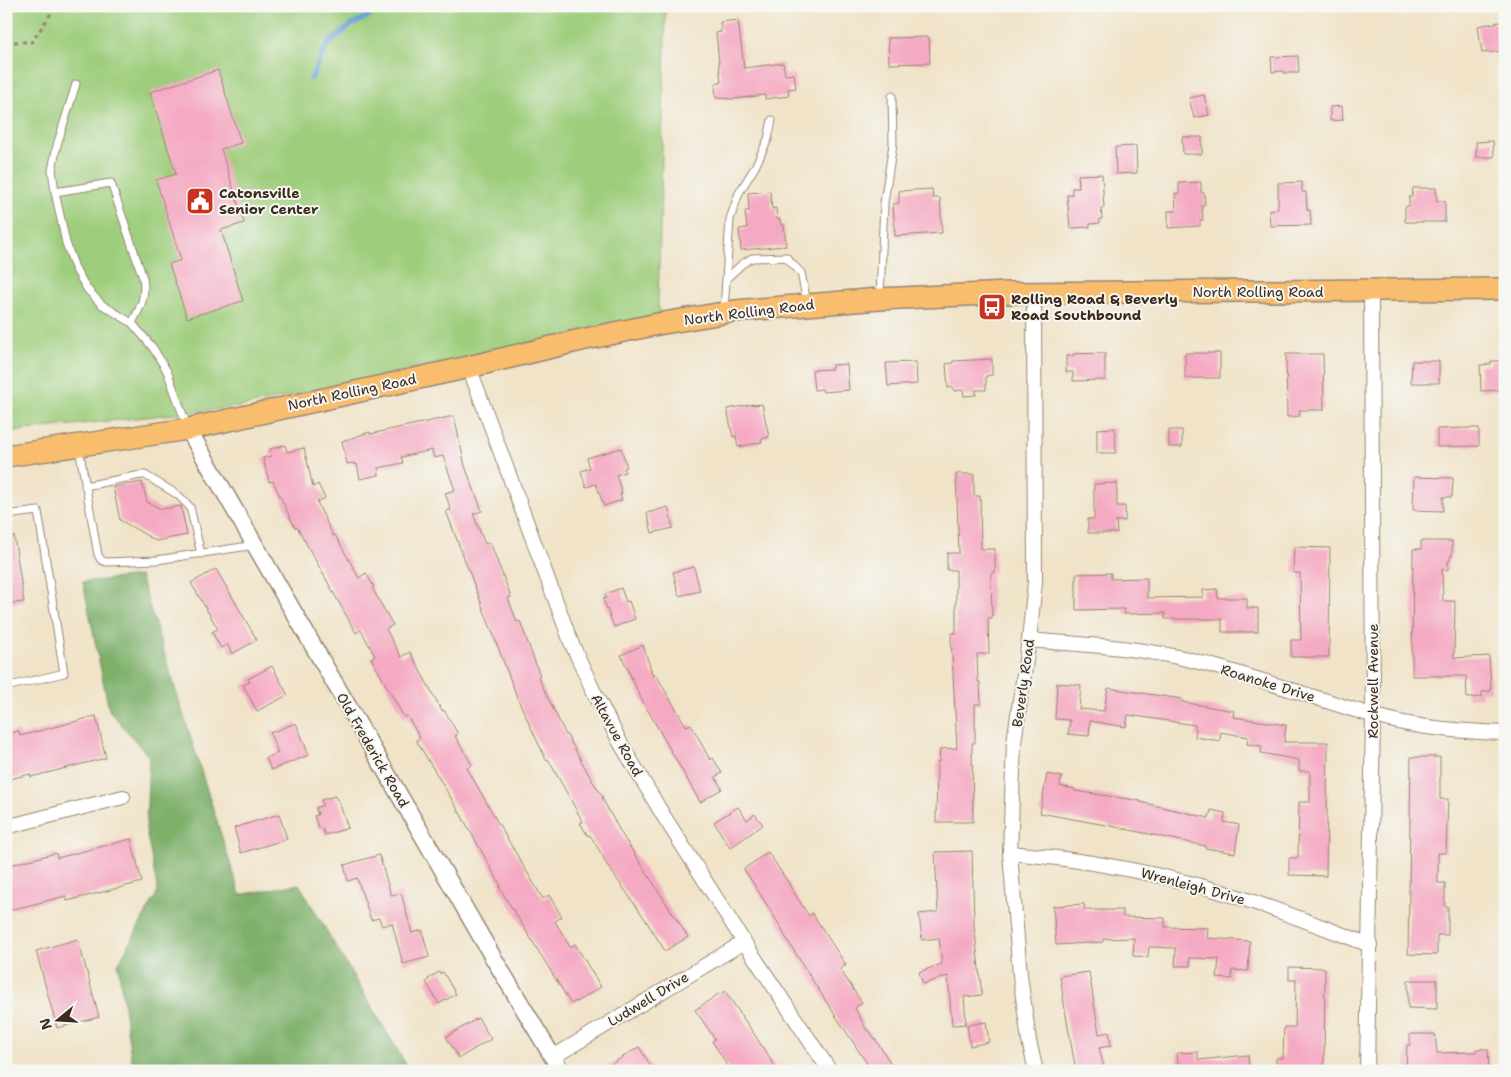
<svg xmlns="http://www.w3.org/2000/svg" width="1511" height="1077" viewBox="0 0 1511 1077" font-family="'Shantell Sans',sans-serif">
<rect width="100%" height="100%" fill="#f6f6f2"/>
<filter id="ink" filterUnits="userSpaceOnUse"><feTurbulence type="fractalNoise" baseFrequency=".02" numOctaves="2"/><feDisplacementMap in="SourceGraphic" scale="10" xChannelSelector="R" yChannelSelector="G"/><feConvolveMatrix kernelMatrix="1 2 1 2 8 2 1 2 1" color-interpolation-filters="sRGB"/></filter>
<filter id="wash" filterUnits="userSpaceOnUse"><feTurbulence type="fractalNoise" baseFrequency=".0096" numOctaves="4" result="noise"/><feDisplacementMap in="SourceGraphic" scale="20" xChannelSelector="R" yChannelSelector="G"/><feGaussianBlur stdDeviation="1.12" result="paint"/><feColorMatrix in="noise" values="0 0 0 0 0 0 0 0 0 0 0 0 0 0 0 0 0 1.4 0 .05"/><feComposite in="paint" operator="in"/></filter>
<g filter="url(#wash)">
<rect width="100%" height="100%" fill="#f0e3c8"/>
<path fill="#9ecd7b" stroke="#6c7c4c" d="M6,6H666L658,304L660,315L239,407L6,432Z"/>
<path fill="#7eb06b" stroke="#5c6d44" d="M140,576L240,895L299,884L408,1068L404,1071H133L118,964L158,892L146,830L149,757L109,710L83,582Z"/>
<g fill="none" stroke-linecap="round" stroke-linejoin="round">
<path stroke="#69a0d7" stroke-width="5" d="M311,79L327,45L350,26L387,6"/>
</g>
<g id="blocks">
<path fill="#f5aac3" d="M738,20L744,68L783,63L785,75L794,74L796,88L788,89L789,96L765,99V95L733,99L716,98L715,84L721,83L716,33L721,32L720,22Z
M1505,21V51L1482,53L1478,26Z
M929,37L930,63L889,64L888,38Z
M1298,56L1299,73H1284V71L1272,72L1271,57Z
M218,70L241,143L221,149L244,223L221,230L243,301L187,318L169,264L181,260L156,180L176,174L150,92Z
M1204,95L1209,115L1194,118L1189,98Z
M1342,106L1343,120L1330,121V107Z
M1182,137H1202V154H1183Z
M1493,141L1494,157H1476V142Z
M1136,146L1137,173L1116,174L1115,147Z
M1102,174L1104,208H1101L1102,219H1100V223L1090,224V227L1070,228L1067,195H1072V188H1079L1078,175Z
M1201,182V192L1204,193L1205,205H1202L1203,220H1200V226L1168,228V211H1176L1175,193H1179V183Z
M1302,182V192H1306L1307,210H1310L1311,225L1270,226L1269,210L1278,209V183Z
M1413,188H1436L1437,201H1445V222H1405V207L1409,206V197H1412Z
M932,189L933,198H940L942,233L895,236L893,204L899,203V191Z
M770,191L772,209L776,208L777,219H780L781,225H784L786,246L741,250L739,229L747,228L745,211H749L748,193Z
M1105,353V380L1073,381V372H1066V356H1073V354Z
M1185,353H1220V378H1185Z
M1286,354H1323L1324,410H1299L1300,416L1287,417Z
M992,359V375L986,376V390H976V395L964,396L963,390L954,391L953,387L948,388L946,364L953,363V361Z
M1412,361H1439V383H1411Z
M1491,361H1505V384H1501V390L1481,391L1480,365L1491,364Z
M916,362L917,384L888,386L886,363Z
M847,364L849,390L823,392L822,389L814,390L812,370L832,369V365Z
M754,404V405L762,404L769,437L761,439L762,442L738,447L736,436L733,437L727,409Z
M454,416L465,466L482,511L473,514L485,544L490,542L511,597L508,598L517,622L520,621L540,676L538,677L566,735H567L593,782L603,797L602,798L621,833L688,937L665,951L645,919L603,859L604,858L590,835L588,836L580,823L583,822L548,759L546,760L517,697L446,511L451,510L445,493L455,490L443,456L434,458L432,450L401,457L403,463L378,468L379,475L360,479L357,464L354,465V463L347,464L342,441L370,432V434Z
M1115,428L1116,453H1097V429Z
M1465,428H1479V446L1437,447V429Z
M1169,430H1182V447H1169Z
M285,445L287,452L304,448L313,487L318,484L325,498L317,502L333,536L335,535L359,578L366,573L374,587L372,588L393,625L386,629L401,657L410,652L442,711L444,710L458,734L455,736L472,765L467,768L498,823L543,899L549,895L562,917L555,921L570,947L575,944L601,987L576,1002V1001L571,1004L499,887L501,886L460,813L416,740L420,738L407,716L404,717L371,658L375,656L361,630L356,633L297,527L295,528L273,481L269,482L263,458L271,456L270,449Z
M621,448L627,467L624,468L625,472L616,475L622,493L620,494L622,500L604,506L596,484L586,487L581,471L590,468L587,458Z
M956,474H974V496H980L981,549H995V573H991L992,618H988L989,654H977L978,682H980L981,704H975V743H972L973,822H936L937,762H939L940,749L957,748L951,638L952,633H956V570H947V553H959Z
M1414,477L1453,478L1452,497H1443V511L1413,510Z
M142,482L147,502L161,509L181,506L187,535L156,541L120,520L113,487Z
M1117,483V506H1125V521H1116L1117,533H1088V519H1094V484Z
M668,507L673,528L652,533L647,513Z
M6,536H14L24,602L6,604Z
M1421,541H1452V556H1450V561H1448V570L1442,569L1443,601H1455L1454,658L1489,656L1491,691L1482,692V697L1467,698L1466,676H1412L1413,549H1421Z
M1294,547L1330,548L1329,657H1291V640H1301L1300,573H1293Z
M694,567L700,591L679,596L673,572Z
M216,569L257,640L232,654L227,644L221,648L212,632L218,629L191,583Z
M1111,573V579L1147,578V598L1203,597V590L1217,589L1218,598H1247V608H1258V632H1222V619H1165V613L1124,614V609L1076,610V574Z
M621,588L626,602L629,601L635,619L614,627L603,599L606,598L605,594Z
M643,645L653,676L656,675L686,726L691,724L710,760L713,758L722,773L715,777L722,789L700,802L642,700L621,655Z
M272,666L288,695L257,711L243,685L250,682L248,679Z
M1057,683L1081,685L1079,709L1104,711L1108,688L1182,699V702L1234,711L1233,717L1286,725L1284,742H1328L1326,876L1289,875V858H1298L1299,802H1310V771H1299V760L1261,753L1262,746L1247,744L1248,737L1221,732L1220,741L1195,737L1196,728H1195V725L1128,715L1126,727L1090,721L1089,736L1068,734L1070,720L1055,719Z
M96,716L106,758L31,777L30,774L6,780V734L19,731L20,736Z
M296,723L309,755L271,770L266,758L278,753L270,733Z
M1411,757H1440V799H1448L1446,853H1438V883H1445V907H1448V935H1437V955L1408,954Z
M1047,774L1062,777L1060,786L1075,789V791L1141,801L1140,802L1209,818L1211,810L1225,813L1224,822L1239,825L1235,853L1205,848V846L1111,826L1040,813Z
M335,796L337,800L338,799L348,828L325,835L322,828L319,829L314,816L318,815L316,808L323,805L321,800Z
M738,807L747,820L755,814L763,825L730,848L714,822Z
M279,814L287,839L241,853L234,828Z
M131,839L142,882L67,901L66,896L6,911V866L56,853L57,858Z
M972,851L974,924L982,995L964,997L966,1024L952,1025L948,976L923,984L919,972L942,964L939,938L922,940L919,914L938,912L935,852Z
M768,852L790,885H789L809,916L812,913L846,965L840,969L862,1003L855,1008L867,1031L869,1030L896,1071H872L816,986L783,933L784,932L744,869Z
M379,855L391,895L401,893L412,933L422,930L429,957L403,964L392,923L382,926L379,918L371,920L357,878L348,881L344,865Z
M1084,904L1085,910H1123V917L1165,918V927L1208,928L1207,938L1250,941L1248,971L1232,970V979L1217,978L1219,959L1190,958V966H1175L1176,948L1149,947L1148,957L1133,956L1134,938L1103,939V942L1056,945L1053,906Z
M78,939L99,1017L57,1028L36,951Z
M1289,967L1325,968L1324,1071H1276V1058H1283L1284,1027H1295L1296,980H1289Z
M439,972L440,974L443,972L456,994L439,1004L426,982L429,980L428,979Z
M1089,972L1099,1034L1109,1032L1111,1046L1099,1048L1105,1071H1076L1065,1010L1060,976Z
M1408,980H1437V1009L1408,1008Z
M725,991L754,1034L778,1071H731L712,1041L715,1039L695,1010L720,993L721,994Z
M478,1018L491,1039L459,1058L446,1037Z
M986,1022L989,1042L970,1046L967,1025Z
M1410,1034H1435L1437,1053L1476,1052V1049H1488L1489,1071H1462V1067L1437,1068V1071H1406L1407,1045H1410Z
M639,1047L654,1071H600Z
M1198,1052V1060L1248,1055L1249,1071H1179L1177,1053Z"/>
</g>
</g>
<g filter="url(#ink)">
<use href="#blocks" fill-opacity="0" stroke="#968673" stroke-width="1"/>
<g fill="none" stroke-linecap="round" stroke-linejoin="round">
<defs>
<path id="service" d="M76,84L57,145L52,170L55,192L66,243L75,268L87,289L101,304L132,323L153,348L167,371L187,426
M55,192L111,183L143,278C146,298 141,306 132,323
M727,278L742,264L752,258L786,257L801,273L807,302
M880,296L884,203L893,144L892,96
M724,310L730,219L739,193L755,167L768,139L772,120
M79,448L98,555L101,560L106,562L157,560L255,545
M85,486L141,475H145L178,495L190,507L201,554
M6,515L38,511L64,673L6,687"/>
<path id="minor" d="M1034,293L1035,582L1029,640L1014,742L1010,853L1020,975L1029,1041L1036,1071
M469,367L571,642L593,690L621,744L663,815L744,942L830,1071
M1029,640C1085,645 1141,647 1195,661C1240,673 1285,688 1330,702C1357,711 1385,720 1414,725C1444,730 1475,732 1505,733
M6,827L123,797
M1010,853C1079,859 1148,871 1215,890C1268,905 1319,926 1370,945
M553,1057L744,942
M1367,1071L1373,715L1371,291"/>
<path id="tertiary" d="M188,429L494,959L561,1071"/>
<path id="primary" d="M6,456L188,429L469,367L581,340L658,324L735,311L879,299L1008,293L1505,289"/>
</defs>
<use href="#service" stroke="#968673" stroke-width="9"/>
<use href="#minor" stroke="#968673" stroke-width="16"/>
<use href="#tertiary" stroke="#968673" stroke-width="19"/>
<use href="#primary" stroke="#968673" stroke-width="24"/>
<path stroke="#968673" stroke-width="3" stroke-dasharray="4 4" stroke-linecap="butt" d="M112,6L115,12
M6,42H32L56,6"/>
<use href="#service" stroke="#fff" stroke-width="7"/>
<use href="#minor" stroke="#fff" stroke-width="14"/>
<use href="#tertiary" stroke="#fff" stroke-width="16"/>
<use href="#primary" stroke="#f9be6d" stroke-width="21"/>
</g>
</g>
<defs>
<symbol id="civic-square" viewBox="-11 -11 22 22"><rect x="-9" y="-9" width="18" height="18" rx="4" fill="#c8321e" stroke="#f6f6f2"/><path d="M-.6-6.5H3V-4.5H.6V-3L4-1V1h2V6H-6V1h2V-1L-.6-3ZM-1.2 2.5V6h2.4V2.5Z" fill="#fff"/></symbol>
<symbol id="bus-square" viewBox="-11 -11 22 22"><rect x="-9" y="-9" width="18" height="18" rx="4" fill="#c8321e" stroke="#f6f6f2"/><path d="M-5-6H5V4H4V6H2V4H-2V6H-4V4H-5ZM-3.5-4V0h7V-4ZM-3.5 1.2v1.5H-2V1.2ZM2 1.2v1.5H3.5V1.2Z" fill="#fff"/></symbol>
</defs>
<g fill-rule="evenodd">
<use href="#civic-square" x="184" y="185" width="32" height="32"/>
<use href="#bus-square" x="976" y="291" width="32" height="32"/>
</g>
<g text-anchor="middle" dominant-baseline="central" stroke-width="4" stroke-linejoin="round" paint-order="stroke">
<g font-size="14" font-weight="bold" fill="#3b2a1e" stroke="#f6f6f2" text-anchor="start">
<text x="219" y="193">Catonsville<tspan x="219" dy="16">Senior Center</tspan></text>
<text x="1011" y="299">Rolling Road &amp; Beverly<tspan x="1011" dy="16">Road Southbound</tspan></text>
</g>
<g font-size="14" fill="#3b2a1e" stroke="#f6f6f2">
<text x="1258" y="292">North Rolling Road</text>
<text transform="translate(749 312) rotate(-7)">North Rolling Road</text>
<text transform="translate(352 392) rotate(-12)">North Rolling Road</text>
<text transform="translate(1373 681) rotate(-90)">Rockwell Avenue</text>
<text transform="translate(1023 683) rotate(-82)">Beverly Road</text>
<text transform="translate(1268 683) rotate(17)">Roanoke Drive</text>
<text transform="translate(617 735) rotate(61)">Altavue Road</text>
<text transform="translate(373 750) rotate(60)">Old Frederick Road</text>
<text transform="translate(1193 886) rotate(15)">Wrenleigh Drive</text>
<text transform="translate(648 999) rotate(-31)">Ludwell Drive</text>
</g>
</g>
<rect width="1511" height="1077" fill="none" stroke="#f6f6f2" stroke-width="25"/>
<g transform="translate(58 1020) rotate(252)" stroke="#f6f6f2" stroke-width="4" paint-order="stroke">
<path d="M0-4L9 19L0 12L-9 19Z" fill="#3b2a1e"/>
<text y="-8" font-size="14" font-weight="bold" text-anchor="middle" fill="#3b2a1e">N</text>
</g>
</svg>
